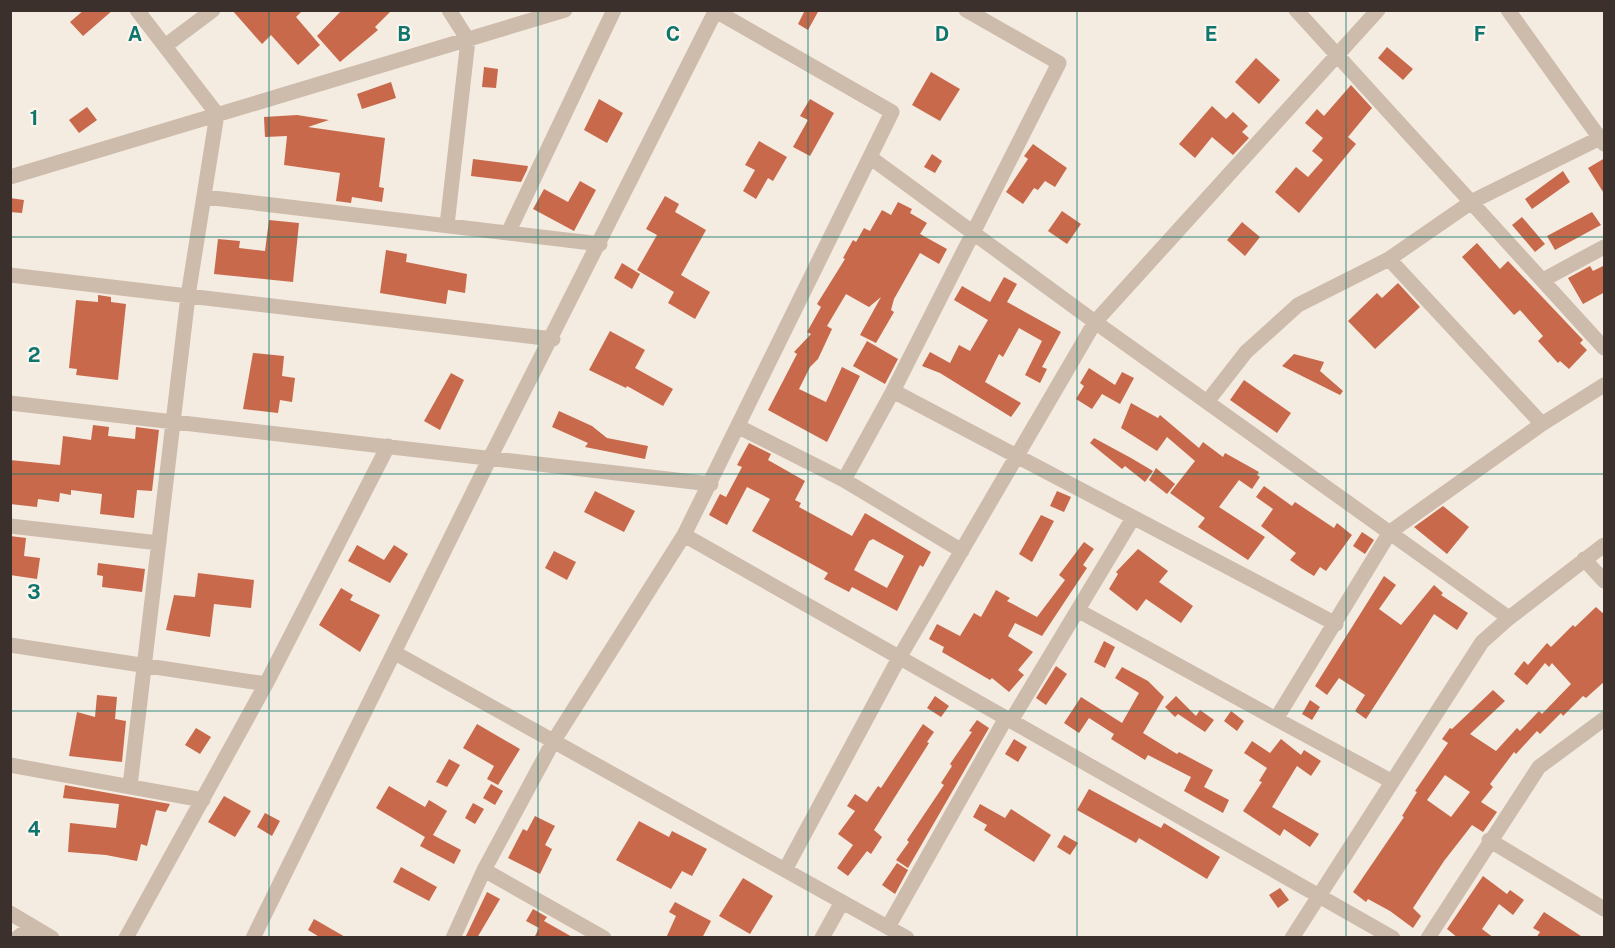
<svg xmlns="http://www.w3.org/2000/svg" width="1615" height="948" viewBox="0 0 1615 948" font-family="'Public Sans',sans-serif">
<rect width="100%" height="100%" fill="#f4ebe1"/>
<path fill="#c8694b" fill-rule="evenodd" d="M84,10H113L83,36L70,22Z
M232,10H303L296,17L320,45L298,65L271,35L262,44Z
M342,10H392L375,27L378,30L340,62L317,36Z
M805,10H819L808,30L798,24Z
M1387,47L1413,69L1403,80L1378,58Z
M1256,58L1280,80L1259,104L1235,82Z
M484,67L498,69L496,88L482,87Z
M931,72L960,89L940,121L912,105Z
M391,82L396,98L362,109L357,94Z
M1351,85L1372,108L1348,137L1356,144L1299,213L1275,192L1296,167L1308,177L1323,160L1312,151L1323,138L1305,123L1317,109L1324,116Z
M599,99L623,113L607,143L584,130Z
M810,99L834,113L810,156L793,147L808,120L800,116Z
M1212,106L1226,119L1233,112L1248,126L1242,132L1249,138L1233,155L1212,137L1195,158L1179,144Z
M87,107L97,120L79,133L69,120Z
M297,115L329,120L308,127L385,138L379,187L384,188L382,202L352,197L351,203L336,201L340,173L284,165L287,136L265,137L264,117Z
M759,141L787,157L773,181L768,178L756,199L743,191L755,170L745,165Z
M1033,144L1067,168L1055,187L1045,181L1038,190L1034,188L1023,204L1006,192L1028,159L1024,156Z
M932,154L942,161L935,173L924,167Z
M1605,158V195L1588,168Z
M473,159L528,166L527,170L521,182L471,176Z
M1563,171L1570,182L1532,209L1525,199Z
M580,181L596,190L574,231L533,209L544,189L568,202Z
M665,196L679,204L675,212L706,230L681,275L710,292L695,319L668,303L674,292L637,270L657,235L646,229Z
M10,198L24,200L22,213L10,212Z
M898,202L912,209L910,213L927,223L920,234L947,249L939,264L920,253L894,299L891,310L894,312L876,343L860,335L881,297L869,307L846,294L827,326L832,329L818,359L810,367L799,389L826,402L842,367L860,376L827,442L768,410L797,354L794,352L811,334L807,332L821,307L817,304L845,259L843,258L853,240L856,242L864,228L870,231L882,210L891,215Z
M1062,211L1081,224L1067,244L1048,231Z
M1592,212L1601,225L1555,250L1547,236Z
M1522,217L1545,244L1535,252L1512,225Z
M269,220L299,223L293,282L214,274L218,239L240,241L239,248L265,251Z
M1242,222L1260,237L1245,256L1227,240Z
M1477,243L1500,269L1508,261L1583,340L1580,343L1587,350L1569,369L1560,361L1558,363L1538,341L1543,336L1520,310L1514,315L1462,257Z
M386,250L407,254L406,262L467,274L465,293L448,290L446,304L380,293Z
M622,263L640,274L632,289L614,278Z
M1605,265V292L1583,304L1568,278L1590,266L1593,271Z
M1004,277L1017,284L1007,302L1061,332L1042,367L1047,369L1040,383L1025,375L1042,341L1019,328L1003,357L999,354L985,382L1021,403L1011,417L940,373L922,366L930,352L950,363L959,345L970,351L988,320L954,300L962,286L990,302Z
M1398,283L1420,307L1375,349L1348,321L1377,293L1382,298Z
M98,295L111,297V302L126,304L118,380L76,375L77,369L69,368L76,300L98,302Z
M610,331L645,350L635,368L673,389L663,406L627,386L626,388L589,370Z
M867,341L898,359L885,384L853,366Z
M253,353L284,356L282,376L295,378L292,402L280,400L278,413L243,409Z
M1294,354L1324,362L1320,371L1343,391L1340,395L1282,366Z
M1089,368L1115,385L1122,372L1134,378L1120,404L1102,394L1092,409L1076,399L1084,386L1080,383Z
M451,373L464,380L440,430L424,421Z
M1244,380L1291,413L1277,433L1230,400Z
M1131,403L1158,418L1160,415L1199,448L1203,442L1223,457L1225,453L1259,472L1257,475L1260,477L1252,489L1239,480L1219,507L1265,537L1248,560L1198,527L1205,518L1170,493L1195,461L1167,437L1157,451L1121,428Z
M559,411L592,426L607,438L648,446L645,459L585,447L588,443L552,427Z
M93,425L109,427L108,436L135,439L136,427L159,430L152,491L137,490L134,518L100,514L102,494L71,490V495L60,493L59,502L38,499L37,507L10,504V460L60,465L63,436L91,440Z
M1094,438L1131,458L1153,471L1145,482L1125,466L1122,469L1090,443Z
M749,443L771,454L768,460L805,481L795,500L801,503L799,507L852,536L865,513L931,552L923,567L920,565L897,611L852,587L849,592L824,579L828,573L752,531L770,499L747,487L727,525L709,515L720,494L726,497L742,467L737,465ZM873,539L904,556L887,588L854,570L869,541Z
M1156,468L1175,484L1167,494L1149,480Z
M1264,486L1292,506L1295,502L1334,528L1337,523L1352,535L1326,571L1320,567L1314,576L1301,568L1290,560L1296,553L1261,526L1273,509L1256,497Z
M595,491L635,511L624,532L584,512Z
M1057,491L1071,497L1064,512L1050,506Z
M1443,506L1469,527L1447,554L1414,527Z
M1041,515L1054,521L1032,562L1019,554Z
M1362,532L1374,540L1365,554L1353,546Z
M10,536L26,538L24,556L40,558L37,579L10,575Z
M1084,542L1094,549L1083,565L1087,568L1042,636L1015,623L1008,636L1033,652L1018,670L1024,675L1009,692L992,678L990,680L942,652L944,647L929,639L937,624L960,636L974,613L981,617L996,590L1010,598L1007,601L1037,617L1065,580L1059,575Z
M357,545L384,560L394,545L408,554L390,583L348,561Z
M1138,549L1168,571L1159,582L1193,606L1181,623L1146,599L1137,611L1109,589L1118,574L1116,572Z
M554,551L576,562L567,580L545,568Z
M98,563L145,569L142,592L102,587L103,576L97,575Z
M198,573L254,580L251,608L214,604L210,637L166,630L174,595L195,597Z
M1384,576L1396,585L1379,609L1401,625L1434,585L1443,593L1441,595L1468,613L1457,630L1434,614L1366,719L1355,711L1365,695L1339,678L1327,695L1315,686Z
M341,588L353,595L350,600L380,615L360,652L319,625Z
M1596,607L1605,615V681L1586,698L1583,696L1563,716L1561,713L1540,734L1537,731L1516,754L1514,752L1490,784L1493,787L1481,802L1497,812L1483,832L1472,825L1444,861L1413,908L1421,916L1413,928L1390,911L1368,899L1366,902L1353,892L1404,817L1402,816L1417,792L1415,791L1448,743L1442,739L1450,728L1452,729L1493,690L1505,701L1470,734L1496,751L1517,728L1520,731L1539,711L1542,714L1571,684L1552,663L1549,667L1545,663L1527,685L1514,674L1524,661L1528,665L1547,643L1551,647L1573,625L1575,627ZM1445,775L1470,792L1451,817L1427,800Z
M1104,641L1115,647L1105,668L1094,662Z
M1056,666L1067,674L1046,705L1036,698Z
M1122,667L1148,681L1164,697L1143,733L1177,754L1179,752L1213,770L1204,787L1229,800L1223,813L1184,791L1191,777L1148,755L1145,760L1111,739L1114,734L1089,718L1079,733L1064,723L1081,697L1122,723L1139,693L1115,678Z
M97,695L117,697L115,719L126,721L122,762L69,756L77,712L95,717Z
M935,696L949,706L941,717L927,708Z
M1176,696L1196,716L1200,710L1214,720L1205,732L1178,714L1175,717L1165,707Z
M1310,700L1320,707L1312,720L1302,714Z
M1231,711L1244,721L1237,731L1224,721Z
M977,720L989,728L908,868L896,860L909,842L907,840L944,785L941,783L952,766L950,764L972,732L969,731Z
M477,724L520,749L498,785L487,779L494,766L463,748Z
M923,724L934,732L927,742L929,743L874,830L882,837L871,854L867,851L848,876L837,868L853,845L838,834L855,811L847,806L855,794L867,802L878,786L881,788Z
M196,728L211,737L200,754L185,745Z
M1014,739L1027,747L1018,762L1005,754Z
M1281,739L1301,755L1304,750L1321,761L1311,776L1297,766L1272,807L1319,834L1310,847L1284,829L1280,836L1243,811L1262,782L1259,781L1267,768L1244,753L1252,741L1270,753Z
M449,759L460,765L447,787L436,782Z
M491,784L503,791L495,805L483,798Z
M65,785L70,786L170,804L166,812L156,810L147,846L141,844L137,861L106,855L68,852L70,823L116,828L119,804L63,798Z
M389,786L425,807L429,800L447,811L433,835L461,850L454,864L420,846L425,837L376,808Z
M1089,789L1161,828L1164,823L1220,857L1207,879L1139,838L1136,843L1077,810Z
M224,796L251,811L235,837L208,822Z
M473,803L484,809L475,824L465,818Z
M980,804L1005,818L1011,809L1051,835L1034,862L984,830L987,825L973,817Z
M265,813L280,821L272,836L257,827Z
M535,816L555,826L545,845L552,849L540,874L508,858L523,829L527,831Z
M639,821L669,837L672,831L707,849L692,876L682,871L671,889L616,860Z
M1064,835L1078,843L1070,855L1057,847Z
M897,863L908,870L895,894L882,885Z
M401,867L437,887L429,901L393,882Z
M1483,876L1507,894L1510,890L1524,900L1513,915L1499,904L1482,929L1494,938H1458L1447,929Z
M743,878L773,896L750,934L719,916Z
M1280,888L1289,900L1278,908L1269,895Z
M487,892L500,899L477,938H465Z
M675,902L711,921L702,938H666L676,916L669,912Z
M533,909L547,917L544,921L574,938H534L539,928L526,921Z
M1544,912L1584,938H1536L1540,932L1533,928Z
M314,919L347,938H321L308,930Z"/>
<g fill="none" stroke-linecap="round" stroke-linejoin="round">
<path stroke="#cdbbac" stroke-width="15" d="M1296,10L1604,348
M1508,10L1604,144
M165,46L213,10
M871,158L1095,322L1509,618
M10,177L565,10
M205,197L600,244
M447,225L468,40L449,10
M508,233L614,10
M1389,259L1542,424
M10,275L553,339
M1543,280L1604,247
M893,391L1336,624
M1207,402L1246,352L1298,305L1389,259L1473,201L1604,136
M10,403L711,484
M739,427L844,480L962,551
M844,480L893,391L1059,63L966,10
M10,526L159,543
M684,535L1393,938
M1584,559L1604,581
M1079,611L1276,719
M10,645L266,684
M395,653L907,938
M1011,721L1133,518
M10,765L203,800
M1391,781L1276,719L1390,532L1542,424L1604,385
M130,786L188,296L217,114L137,10
M1489,840L1604,909
M484,870L604,938
M785,870L899,658L1095,322L1378,10
M10,913L52,938
M888,927L1006,718
M17,938L32,926
M126,938L266,684L388,446
M253,938L490,458L716,10
M453,938L484,870L553,742L684,535L892,112L714,10
M822,938L842,902
M1292,938L1482,642L1509,618L1604,545
M1428,938L1539,767L1604,719"/>
</g>
<path fill="none" stroke="#0f766e" stroke-width="1.5" stroke-opacity="0.55" d="M269,10V938M538,10V938M808,10V938M1077,10V938M1346,10V938M10,237H1604M10,474H1604M10,711H1604"/>
<g font-size="20" text-anchor="middle" font-weight="bold" fill="#0f766e" stroke="#fbf5ee" stroke-width="4.5" stroke-linejoin="round" paint-order="stroke">
<text x="135" y="41">A</text>
<text x="404" y="41">B</text>
<text x="673" y="41">C</text>
<text x="942" y="41">D</text>
<text x="1211" y="41">E</text>
<text x="1480" y="41">F</text>
<text x="34" y="125">1</text>
<text x="34" y="362">2</text>
<text x="34" y="599">3</text>
<text x="34" y="836">4</text>
</g>
<rect width="1615" height="948" fill="none" stroke="#3b302b" stroke-width="24"/>
</svg>
